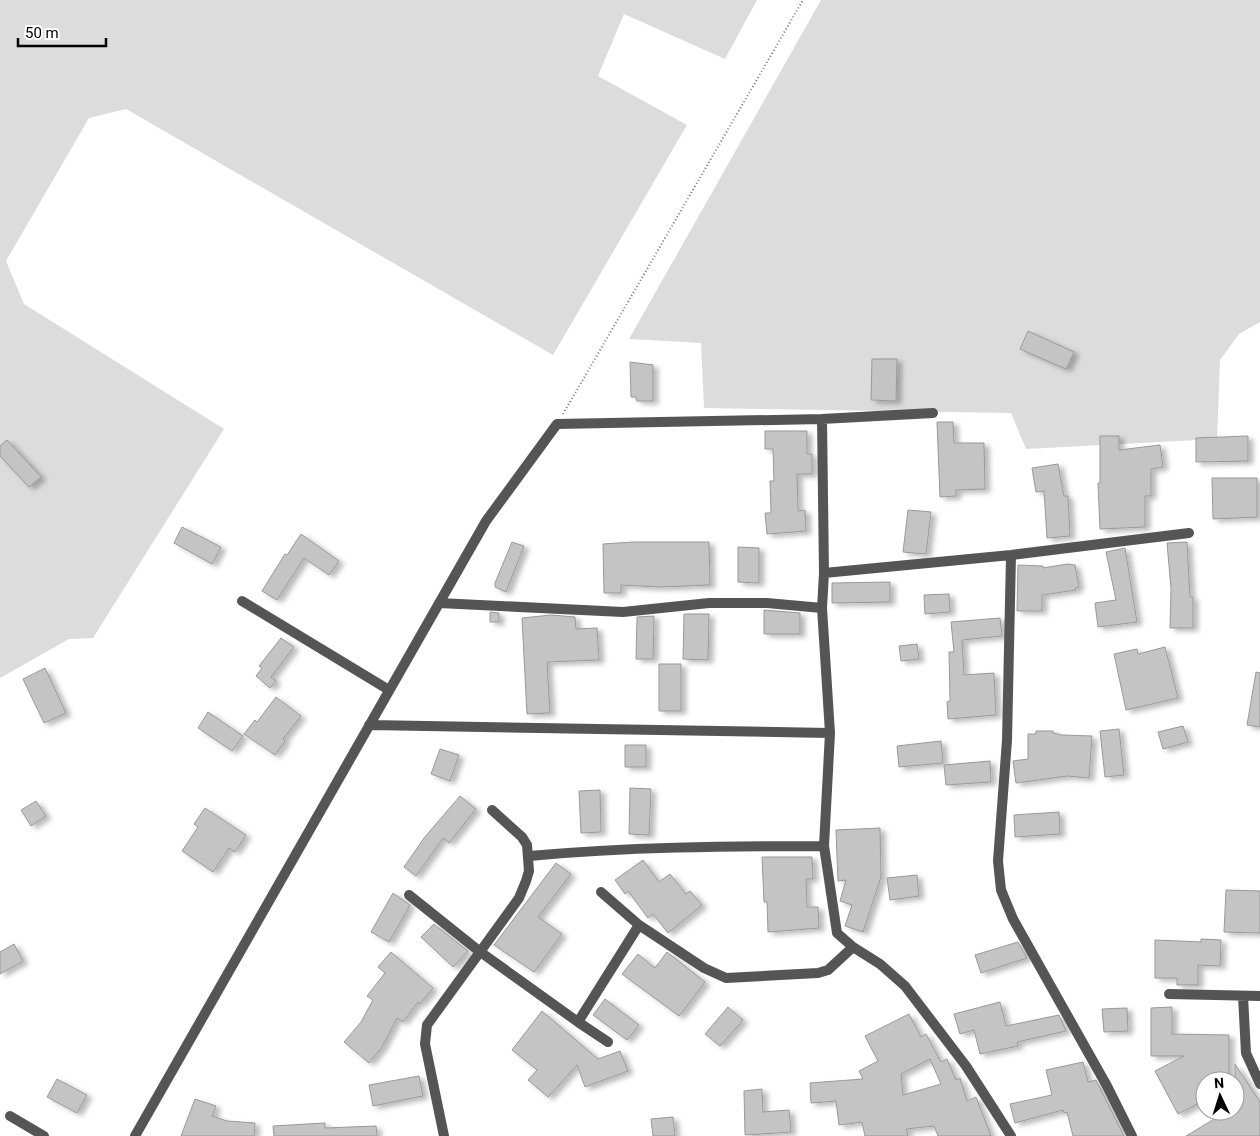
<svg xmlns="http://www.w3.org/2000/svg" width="1260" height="1136" viewBox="0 0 1260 1136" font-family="Roboto,sans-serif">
<defs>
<filter id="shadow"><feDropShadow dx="5" dy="3" stdDeviation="2.5" flood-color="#0004"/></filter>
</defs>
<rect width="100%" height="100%" fill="#fff"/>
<path fill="#dcdcdc" d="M0,0H757L725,59L624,14L598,76L687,125L553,355L126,109L89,118L6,261L24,304L224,429L93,638L69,639L0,678Z
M821,0H1260V322L1239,334L1220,360L1217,439L1026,449L1011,413L704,408L701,343L629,339Z"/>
<path fill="#c4c4c4" stroke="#999" fill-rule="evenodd" filter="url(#shadow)" d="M1028,331L1074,352L1066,369L1020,349Z
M872,359H897L896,401L871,400Z
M630,362L653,365V401H637L636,397H631Z
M937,422H953L954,443H984L985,489L956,490V496L940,497Z
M765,431H807V454H812V474H797L798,511L805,510L806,531L767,534L765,513H771L770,481H774L773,449H765Z
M1100,436H1119V450L1160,445L1163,467L1151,469V496H1145V527L1100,529L1098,483H1100Z
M1248,436V461L1196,462V438Z
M7,440L41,477L29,487L0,456V446Z
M1058,464L1064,496H1068L1070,536L1047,538L1044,491L1036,492L1032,468Z
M1212,478H1257V517L1213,519Z
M908,510L931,512L926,554L903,552Z
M182,527L221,547L212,564L174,543Z
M301,534L339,561L329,575L304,558L277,600L262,591L285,554L287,555Z
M512,542L524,546L506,592L495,587V583Z
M633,542H709L710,585L660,587L621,585V593H604L603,544Z
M1187,542L1190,597H1193V628H1170L1171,588L1167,543Z
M738,547L759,548V583L738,582Z
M1125,548L1137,622L1098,627L1095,603L1116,600L1106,552Z
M1067,564L1075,565L1079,587L1075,588L1076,590L1042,595V611H1017L1018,565L1043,566V568Z
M890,582V602L832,603V583Z
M949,594L950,612L925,614L924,595Z
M764,610L800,613V634H764Z
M490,612L499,613V622H490Z
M684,614H709L708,660L683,659Z
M551,615L575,617L576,629L597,628L599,660L547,662L550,713L527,714L522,618Z
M654,616L653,659H636L637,617Z
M1000,618L1002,636L962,640L964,675L994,673L996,715L948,719L947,702L950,701L949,652H954L951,622Z
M281,638L294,647L271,677L276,681L270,688L256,676L262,668L259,666Z
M917,644L919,659L901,661L899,646Z
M1165,647L1178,698L1126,710L1114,654L1137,649L1138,654Z
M659,664H681V711H659Z
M45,668L66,713L44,723L23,679Z
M1256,672L1260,673V727L1247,725Z
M276,697L301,716L283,739L285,741L275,755L244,734L255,720L257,722Z
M208,712L243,736L232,751L198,728Z
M1183,726L1188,742L1163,749L1158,732Z
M1119,729L1124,775L1105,777L1100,731Z
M1036,731H1053V733L1062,735L1092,736L1089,778L1067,776L1016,783L1013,761L1028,759V734H1036Z
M941,741L943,763L899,767L897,746Z
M625,745H646V767H625Z
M440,749L459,755L450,781L431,774Z
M990,761L991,782L946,785L944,765Z
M630,788L651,789L649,835L629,834Z
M600,790L601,832L581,833L579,791Z
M460,796L476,809L449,843L443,838L416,876L404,867L424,838Z
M36,801L46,816L31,826L21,810Z
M205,808L246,835L235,852L229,848L213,872L182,851L198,827L194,824Z
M1059,812L1060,834L1015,837L1014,815Z
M880,828L881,877L863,932L845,926L852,905L840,901L846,880L838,881L836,830Z
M762,857H812L813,879H806L807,907H818L819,928L768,932L767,902H764Z
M643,860L659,882L670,874L686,894L690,891L702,905L668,933L653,914L648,918L628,891L625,894L615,880Z
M556,863L571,874L538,917L562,934L534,972L494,945Z
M917,875L919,896L890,900L887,878Z
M1226,890L1260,891V933L1224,932Z
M393,893L410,905L389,942L371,932Z
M434,924L468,951L453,967L421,937Z
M1201,939L1221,940L1220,966L1198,965V985H1177V978H1155V940L1201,942Z
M1018,942L1027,958L981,973L975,955Z
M14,944L23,961L0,974V952Z
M391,952L433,988L420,1004L418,1002L403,1022L397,1018L382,1047L369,1063L344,1042L361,1022L373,1000L367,996L385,973L378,967Z
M667,952L705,982L679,1016L622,974L638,954L655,968Z
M605,999L639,1025L627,1040L593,1015Z
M1000,1002L1006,1026L1059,1015L1066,1031L1017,1042L1018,1046L980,1054L974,1030L960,1034L954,1014Z
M728,1007L743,1020L720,1046L705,1034Z
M1172,1007V1034L1229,1035V1081H1205V1100L1178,1114L1155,1071L1184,1056H1151V1008Z
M1127,1008L1128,1031L1104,1032L1102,1009Z
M542,1011L598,1059L620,1051L628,1071L585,1087L577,1065L548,1097L528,1080L537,1070L512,1050Z
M909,1014L921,1037L926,1034L941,1062L947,1059L956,1080L960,1078L967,1101L976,1097L991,1136H938L934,1126L906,1129L908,1136H865L862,1122L839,1125L836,1101L811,1103L810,1083L863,1079L859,1071L878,1061L865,1036ZM930,1059L941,1084L903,1095L901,1074Z
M1083,1062L1088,1082L1096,1080L1124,1136H1073L1067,1112L1064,1113L1063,1110L1015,1123L1010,1104L1052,1095L1046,1070Z
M1235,1064L1260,1102V1136H1186L1216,1118L1211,1111H1235Z
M419,1076L423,1096L373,1106L369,1085Z
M57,1079L87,1095L77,1113L47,1097Z
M762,1089L763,1112L789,1110L791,1132L745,1135L744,1091Z
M195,1099L216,1106L212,1116L227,1121L255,1123L254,1136H181Z
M673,1117L675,1136H653L651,1119Z
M325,1123V1128L376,1126L377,1136H274L273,1126Z"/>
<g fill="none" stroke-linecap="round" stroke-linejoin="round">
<path stroke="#777" stroke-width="2" stroke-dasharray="1 2.5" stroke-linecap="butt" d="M563,414L803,0"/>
<path stroke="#555" stroke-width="10" d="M822,419L824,573L822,608L830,733L824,846L837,933L853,947L880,964L905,986L966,1066L1011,1136
M1011,555L1007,740L998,861L1001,890L1013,919L1107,1086L1132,1136
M824,573L1011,555L1189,533
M242,601L389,690
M439,603L623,612L709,603H767L822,608
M369,725L830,733
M529,856C627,847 725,846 824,846
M601,892L639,925L704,968L726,978L818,973L828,970L853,947
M409,895L479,951L578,1022L639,925
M1169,994L1260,996
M1243,996L1246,1053L1260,1084
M578,1022L608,1042
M10,1116L44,1136
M135,1136L486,521L557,424L822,419L933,413
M444,1136L425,1044L427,1025L519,898L526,881L529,871L527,845L522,837L492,810"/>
</g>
<g transform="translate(1220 1096) rotate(356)"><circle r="24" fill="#ffffff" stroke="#999999"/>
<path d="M0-4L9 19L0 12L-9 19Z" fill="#000000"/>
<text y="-8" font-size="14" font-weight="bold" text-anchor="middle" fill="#000000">N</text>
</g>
<path d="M18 38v8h88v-8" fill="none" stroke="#000000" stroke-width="2.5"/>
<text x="25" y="38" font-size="15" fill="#000000" stroke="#ffffff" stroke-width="4" paint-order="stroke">50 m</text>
</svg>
